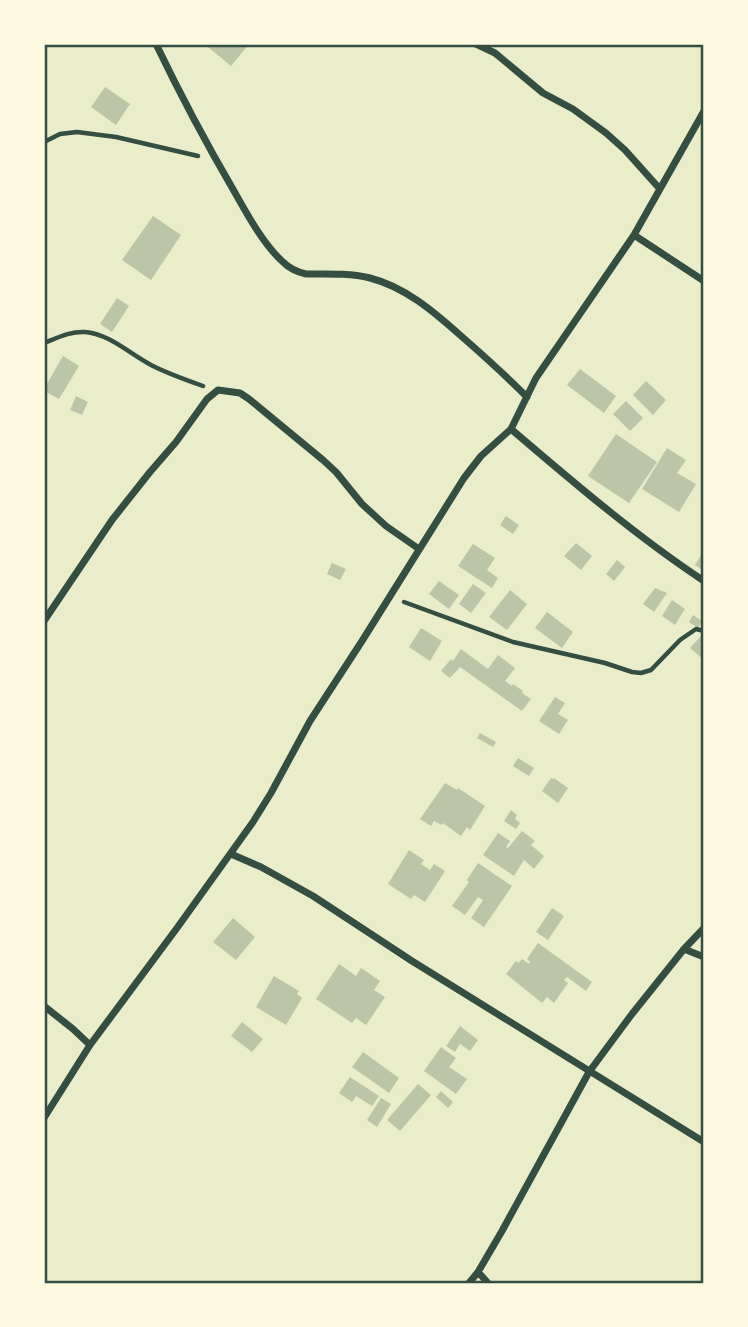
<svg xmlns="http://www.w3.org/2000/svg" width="748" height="1327" viewBox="0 0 748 1327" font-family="'Fira Sans',sans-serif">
<rect width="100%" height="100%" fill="#e9edc9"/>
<path fill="#bcc5a7" d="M211,44H249L231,66L208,47Z
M105,87L130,104L116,125L91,107Z
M153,216L181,235L151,280L122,260Z
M117,298L129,306L112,332L100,324Z
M63,356L79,366L59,399L44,391V389Z
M580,369L616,396L604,413L567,385Z
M646,381L666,400L653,415L633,395Z
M76,396L88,402L82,415L70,410Z
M626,401L643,418L630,431L613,414Z
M616,434L657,462L629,503L588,476Z
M667,448L686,460L677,473L696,484L679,512L642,489Z
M506,516L519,525L513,534L500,525Z
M576,543L592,556L581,570L564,556Z
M473,544L495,558L487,570L498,578L492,588L458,566Z
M701,555L704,557V571L695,565Z
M617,560L625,567L614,581L606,574Z
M332,563L346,569L340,580L327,574Z
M439,581L459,595L449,609L429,594Z
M473,584L486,593L471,613L459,604Z
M655,588L667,593L654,612L643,604Z
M510,590L527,604L507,630L489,617Z
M672,600L685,609L675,625L662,616Z
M547,612L573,632L562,648L535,628Z
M693,615L702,621L698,628L689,622Z
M421,628L442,641L430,661L409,647Z
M701,636L704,639V660L690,648Z
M461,649L488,669L498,655L515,668L505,681L512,686L513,684L523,691L522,693L531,699L522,711L460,667L450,678L441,671L451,659L453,661Z
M555,697L565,703L558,714L568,720L559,734L539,721Z
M480,733L496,742L493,747L477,738Z
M518,758L534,768L529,776L513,766Z
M551,778L553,779L554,778L568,788L558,803L542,791Z
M445,783L457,790L458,788L485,806L470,830L467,827L461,836L443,823L442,825L434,821L431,826L420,819Z
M511,810L517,815L515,819L520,823L516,829L504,821Z
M522,831L535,841L531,845L544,856L534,869L524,860L514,876L483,855L498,833L510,841L506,847L508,848Z
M409,850L424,860L421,864L430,870L434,864L445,871L425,902L414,895L411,899L388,884Z
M478,863L512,886L484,927L471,918L483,900L478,897L465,915L452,906L469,882L467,880Z
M552,908L564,916L548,940L536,932Z
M233,918L255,937L236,960L213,942Z
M538,943L592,982L586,991L567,977L564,980L568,983L554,1003L547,997L542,1003L506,974L516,961L519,963L522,959L529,964L530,962L527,959Z
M339,964L356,976L361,968L380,981L374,990L385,997L366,1025L356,1018L352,1023L316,999Z
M274,976L299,991L297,994L302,998L286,1025L256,1007Z
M242,1022L263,1039L252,1052L231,1036Z
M460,1026L478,1040L470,1051L460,1044L455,1052L446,1046Z
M441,1047L456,1058L449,1067L467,1079L456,1094L424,1071Z
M363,1052L399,1078L389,1093L352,1067Z
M350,1077L379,1096L372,1106L356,1096L352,1102L339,1093Z
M418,1084L431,1095L400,1131L387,1120Z
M441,1091L453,1102L448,1108L436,1097Z
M381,1098L391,1104L377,1127L367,1120Z"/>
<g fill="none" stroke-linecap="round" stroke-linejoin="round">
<path stroke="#344e41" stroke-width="4.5" d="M44,142L60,134L77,132L116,137L198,156
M44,343C57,338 71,331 85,332C110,334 131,355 153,366C169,374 186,380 203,386
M404,602L513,642L605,663L632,672L641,673L651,670L680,640L696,629L704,631"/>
<path stroke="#344e41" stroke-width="7" d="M156,44C180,94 206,143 234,191C247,214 263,244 283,262C289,268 297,272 306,274C328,274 349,273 370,278C405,287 433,311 460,335C483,355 505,375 527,397
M476,44L495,53L543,93L573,109L606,133L625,150L659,188
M634,235L704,281
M511,429C573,482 636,536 704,581
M44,621L112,520L150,472L176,442L207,399L218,390L240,393L249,399L323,460L336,472L362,504L386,526L419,549
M231,854L261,867L313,896L412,961L704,1142
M684,949L704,957
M44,1006L73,1029L90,1045
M44,1118L90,1045L177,928L253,822L271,793L310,721L362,641L464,478L481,456L511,429L536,378L634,235L704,111
M478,1272L488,1283
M469,1283L478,1272L502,1231L589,1072L632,1014L684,949L704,928"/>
</g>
<rect width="748" height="1327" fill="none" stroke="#fefae0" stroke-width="91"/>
<rect x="46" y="46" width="656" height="1236" fill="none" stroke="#344e41" stroke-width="2.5"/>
</svg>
